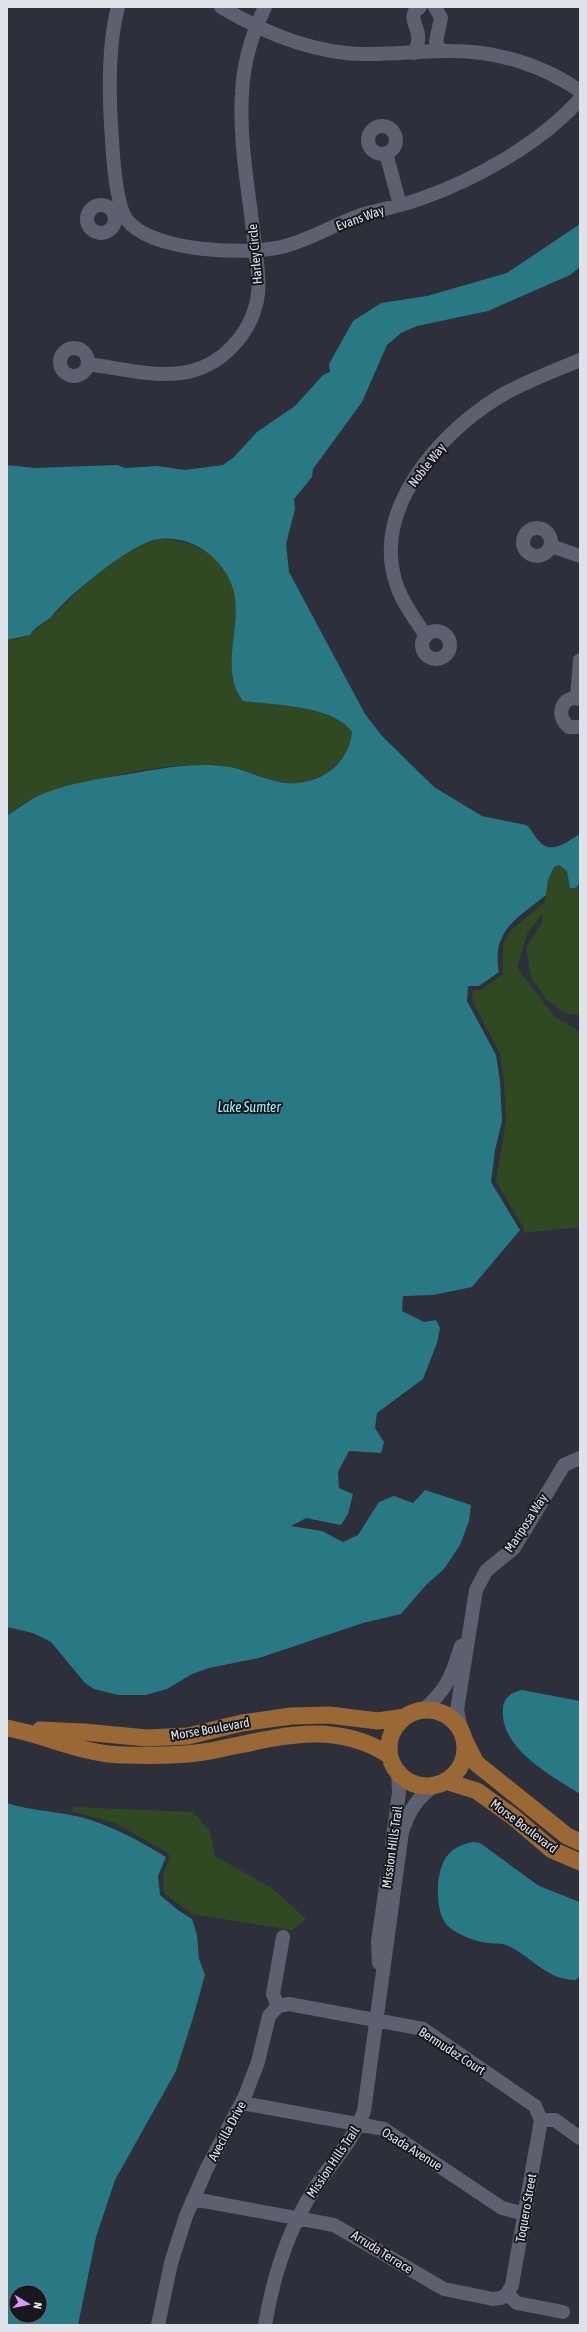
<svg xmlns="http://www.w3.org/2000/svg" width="587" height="2332" viewBox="0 0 587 2332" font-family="'Asap Condensed',sans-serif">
<rect width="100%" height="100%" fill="#2d2f3b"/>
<path fill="#314923" d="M158,539C193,539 228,557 235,594C238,609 234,623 235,637C237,658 240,679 243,701C273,705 334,705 352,732C349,759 330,776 304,782C280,788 253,772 230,768C178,758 105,776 55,792C46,795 35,798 27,802C20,805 13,812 7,816V640C11,639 16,640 19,639C39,634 74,593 92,578C111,562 135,546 158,539Z
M559,865L568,872L570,887L575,888L580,884V1015L565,1013L547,1000L531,977L526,948L542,923L543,913L527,934L517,968L555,1017L580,1031V1227L523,1233L524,1228L496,1181L506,1121L504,1081L500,1054L472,1000L473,990H481L503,974V945L510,931L545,902L548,880L554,867Z
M74,1807L193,1812L210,1831L215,1856L273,1889L306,1919L292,1930L192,1914L164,1893L163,1876L170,1858L168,1853L115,1823L71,1811Z"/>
<path fill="#287983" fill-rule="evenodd" d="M580,224V267L570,275L488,311L417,326L401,333L387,345L362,402L313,469L312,477L294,499L295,509L286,544L289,572L365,714L382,736L434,787L482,816L526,825C532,829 533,835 538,840C551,856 566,842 580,834V884L575,888H570L567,871L559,865L554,867L548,880L546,895C518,918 491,930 499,972L479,986H468L467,1001L496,1055L500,1081L502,1121L495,1150L491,1182L520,1230L472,1287L433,1295L403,1296L402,1311L424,1322L436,1320L440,1328L437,1343L423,1379L377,1413L375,1428L384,1442L381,1453L349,1451L338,1472L339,1488L353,1494L348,1514L341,1525L306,1518L291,1526L322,1531L343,1542L358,1535L379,1502L394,1496L413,1503L425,1490L471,1505L469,1521L460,1545L444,1569L426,1585L401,1614L363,1623L259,1658L209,1668L192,1674L167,1689L146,1695H118L94,1689L85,1683L51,1642L33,1633L7,1627V816C20,807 33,797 48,792C72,783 98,779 122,775C158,769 193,761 230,767C253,772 280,788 304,782C330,777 349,759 352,732C334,705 272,705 243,701C215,664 251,614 227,575C213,551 187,536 159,539C132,542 70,594 52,616C45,623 34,627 30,635L7,640V465L35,468L117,465L125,468L157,466L185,470L223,465L234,457L257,432L295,406L323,375L330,372L329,364L353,321L381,303L427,296L507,273Z
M522,1690L580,1701V1794C550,1775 499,1748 503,1708C504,1697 512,1692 522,1690Z
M7,1803C31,1811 56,1811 80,1817C111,1825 138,1840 166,1857L158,1876L160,1895L178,1910L192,1919L197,1935L199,1959L205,1975L192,2021L176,2071L115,2180L96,2237L78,2325H7ZM16,2292H40V2316H16Z
M473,1842L480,1843L539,1886L580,1902V1976L576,1980C544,1980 530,1953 503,1944C498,1943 493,1944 488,1943C477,1942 458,1935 449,1927C434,1915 435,1870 447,1856C454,1847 463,1844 473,1842Z"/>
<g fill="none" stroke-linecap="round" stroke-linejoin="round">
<path stroke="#5d606e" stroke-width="14" d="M118,7C108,45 109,100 112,139C113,158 116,205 127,220C152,252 249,256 285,246C312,239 335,224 361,215C381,209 401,206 420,199C475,180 541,143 580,99
M221,7C260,30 300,48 346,53C382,57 416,50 452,51C497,51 543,65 580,91
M435,7L441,18L436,41L440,51
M414,53C417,47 419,42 418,35C417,25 407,15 420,7
M368 140a14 14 0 1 1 28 0a14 14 0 1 1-28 0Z
M386,153L400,205
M87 219a14 14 0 1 1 28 0a14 14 0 1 1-28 0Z
M60 362a14 14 0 1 1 28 0a14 14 0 1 1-28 0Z
M88,364C118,368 152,377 181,373C221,368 253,333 258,294C260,276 256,257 254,239C249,192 239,142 242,94C243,64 252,34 265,7
M523 542a14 14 0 1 1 28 0a14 14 0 1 1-28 0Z
M551,546L580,556
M422 645a14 14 0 1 1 28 0a14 14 0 1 1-28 0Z
M426,636C415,619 403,604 397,586C370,511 438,435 497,398C523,382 552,372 580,360
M577,698L580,660
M580,699C561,694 555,717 569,727H580
M423,1710C447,1690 452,1675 461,1646
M462,1733L457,1710L476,1590L486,1571L514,1548L564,1465L580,1458
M392,1844L399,1793L398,1773
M379,1963L378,1941L387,1880
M278,2006L289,2004L423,2029L535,2106L541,2120H555L580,2138
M242,2103L384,2129L502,2208L525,2214
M193,2199L334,2225L444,2289L493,2299L501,2298L507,2294L517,2303L563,2312
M507,2294L512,2285L541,2120
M158,2325L171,2263L186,2216L206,2170L245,2096L258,2062L269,2016L278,2006L273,1994L283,1937
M265,2325C273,2277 287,2232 313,2191C330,2164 353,2142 364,2111L402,1832C409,1811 417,1797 436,1785"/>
<path stroke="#9a6835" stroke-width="17" d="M389 1748a38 38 0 1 1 76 0a38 38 0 1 1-76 0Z
M7,1728C46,1735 82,1754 122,1755C151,1756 181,1756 210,1751C273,1739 331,1718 389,1755
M40,1730L84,1732L147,1738L188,1736L242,1723L291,1716L329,1715L378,1721L405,1717
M465,1741L476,1763L567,1836L580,1842
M445,1781L477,1791L512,1816L552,1850L580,1862"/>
</g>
<g text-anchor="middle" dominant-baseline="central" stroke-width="4" stroke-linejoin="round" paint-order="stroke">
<g font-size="13" fill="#e0e2ea" stroke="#16181d">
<text transform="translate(360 218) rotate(-20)">Evans Way</text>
<text transform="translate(255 254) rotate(-95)">Harley Circle</text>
<text transform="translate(427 465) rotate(-52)">Noble Way</text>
<text transform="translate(526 1523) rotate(-57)">Mariposa Way</text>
<text transform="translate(210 1729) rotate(-10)">Morse Boulevard</text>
<text transform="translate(524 1826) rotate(37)">Morse Boulevard</text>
<text transform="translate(392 1847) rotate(-82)">Mission Hills Trail</text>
<text transform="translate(452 2051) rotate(33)">Bermudez Court</text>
<text transform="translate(227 2131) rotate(-62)">Avecilla Drive</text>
<text transform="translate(412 2149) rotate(32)">Osada Avenue</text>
<text transform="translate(333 2162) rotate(-56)">Mission Hills Trail</text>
<text transform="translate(526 2208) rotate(-80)">Toquero Street</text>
<text transform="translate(382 2252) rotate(32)">Arruda Terrace</text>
</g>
<g font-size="14" font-style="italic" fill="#a2effa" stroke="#16181d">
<text x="249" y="1107">Lake Sumter</text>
</g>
</g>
<rect width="587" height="2332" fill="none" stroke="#e0e2ea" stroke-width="16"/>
<g transform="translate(28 2304) rotate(100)"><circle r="19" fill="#16181d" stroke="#67696f"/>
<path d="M0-3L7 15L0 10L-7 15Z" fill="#d39cfc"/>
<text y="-6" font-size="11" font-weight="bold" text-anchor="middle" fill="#e0e2ea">N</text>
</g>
</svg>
